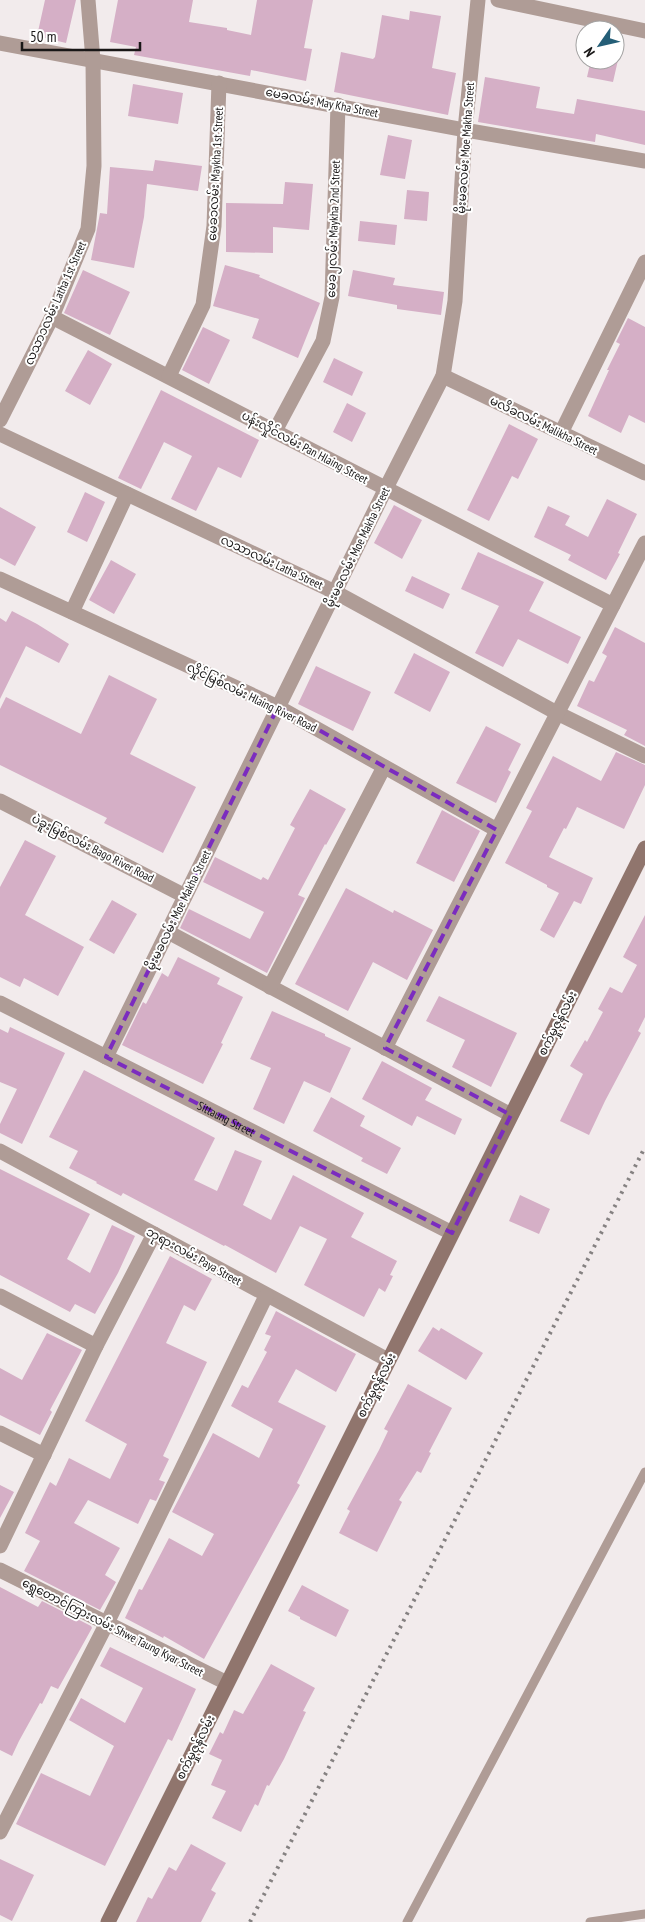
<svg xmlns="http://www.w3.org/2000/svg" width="645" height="1922" viewBox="0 0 645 1922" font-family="'PT Sans Narrow','Noto Sans Myanmar',sans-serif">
<rect width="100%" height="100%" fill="#f2ebec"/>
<path fill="#d5afc6" d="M45,0H76L66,43L37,36Z
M118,0H193L189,22L227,28V30L251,35L257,0H313L304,48L312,49L306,81L251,70L250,76L134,55L136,47L110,42Z
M410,11L441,16L432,68L456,73L448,115L334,92L341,52L373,59L375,57L382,15L409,20Z
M591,60H618L613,82L587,77Z
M485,77L540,87L536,108L574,114L577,99L645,111V145L596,134L595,142L478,122Z
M133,84L183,93L178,124L128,116Z
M388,135L412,140L405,179L380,175Z
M155,160L202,166L198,191L147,184L144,217L134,268L91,260L100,213L107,214L110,167L153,171Z
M285,182L313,184L309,230L273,227V253L226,252V203L283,204Z
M407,190L429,192L427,221L404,219Z
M360,221L397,225L395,245L358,241Z
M225,265L260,275L259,277L320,303L298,358L252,338L259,319L213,306Z
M83,270L130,292L110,335L64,313Z
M353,270L395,278L393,285L444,292L441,315L397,309V305L348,296Z
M628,318L645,327V423L629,415L621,433L588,416L609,370H607L620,344L616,342Z
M203,327L230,340L209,384L182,370Z
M88,350L112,364L90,405L65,391Z
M334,358L363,372L352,396L323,382Z
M161,390L259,440L241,478L218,467L196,511L171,499L192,456L164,442L141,489L118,478Z
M347,403L366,413L352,442L333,432Z
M509,424L538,439L518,479L512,476L489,521L467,510Z
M85,492L105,502L87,542L67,532Z
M607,499L637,514L618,553L620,554L606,580L568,560L571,555L534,537L548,506L570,516L565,525L588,537Z
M394,505L422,520L402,559L374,543Z
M0,507L36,527L15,566L0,558Z
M478,552L544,582L529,611L581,637L568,664L518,639L503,667L475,653L499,606L461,589Z
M111,560L136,574L114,614L89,600Z
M412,576L450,594L443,609L405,591Z
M12,611L37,624L69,644L59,663L26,646L0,699V618L6,622Z
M615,627L645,643V746L624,735L627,730L577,706L589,680L594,682L607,656L602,653Z
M414,653L450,672L430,712L394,693Z
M316,666L371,692L353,731L298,704Z
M109,675L157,699L130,754L196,787L163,853L104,823L107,818L0,765V709L6,697L81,734Z
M486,726L521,744L508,770L511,772L496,803L456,783Z
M616,752L645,765V785L624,829L577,807L566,829L564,828L549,857L593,878L581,904L574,901L554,938L540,930L559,893L547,887V885L505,863L532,811L526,808L553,756L601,781Z
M310,789L346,809L326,845L325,844L298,895L305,898L267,973L180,928L189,909L250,939L264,912L203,882L215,857L261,880L263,877L268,880L295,828L290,825Z
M442,810L480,831L454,882L416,863Z
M25,840L56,856L25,915L84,947L58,996L24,978L20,987L0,977V887Z
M346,888L393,913L394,910L433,930L407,980L373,962L348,1011L295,984Z
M112,900L137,914L114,954L89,940Z
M645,915V1017L638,1031L641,1033L605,1101L589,1135L560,1121L583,1074L570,1066L585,1040L587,1042L603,1012L598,1009L610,987L622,993L637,965L623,957Z
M178,957L220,978L217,984L243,997L221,1043L223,1044L203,1084L122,1045L143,1002L146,1004L162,973L168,977Z
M439,996L517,1033L491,1087L452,1067L465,1040L426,1021Z
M272,1011L325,1034V1036L351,1048L330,1093L304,1081L284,1124L253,1109L271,1068L250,1059Z
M10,1027L65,1053L22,1144L0,1133V1124L17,1089L0,1082V1029L8,1033Z
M382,1061L432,1088L425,1100L462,1119L455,1135L417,1116L412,1126L362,1099Z
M84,1070L215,1138L194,1180L217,1191L235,1150L262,1161L243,1205L271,1220L293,1175L364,1213L351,1237L397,1261L390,1275L393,1276L385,1292L379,1288L364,1317L304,1285L327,1239L300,1226L276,1273L225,1245L224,1246L123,1193L121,1196L96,1183L97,1182L69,1168L78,1151L49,1137Z
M331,1097L365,1116L360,1126L401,1148L387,1174L361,1161L363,1158L313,1131Z
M0,1169L90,1214L67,1259L90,1273L112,1225L135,1236L118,1273L95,1314L75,1304L70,1312L0,1275Z
M520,1195L550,1209L539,1234L509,1221Z
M170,1256L212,1279L195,1311L184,1305L166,1343L207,1362L163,1456L169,1459L159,1480L165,1482L156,1501L150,1499L138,1524L88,1500L74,1523L120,1548L105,1575L116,1582L100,1610L24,1571L40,1541L25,1533L50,1482L56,1486L69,1458L110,1479L127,1444L85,1421Z
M276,1311L356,1354L336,1392L296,1369L278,1402L326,1426L297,1483L300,1485L204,1659L164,1636L163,1638L125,1618L139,1589L142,1590L169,1538L202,1556L214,1534L172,1512L213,1433L259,1458L273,1429L231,1406L242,1385L248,1388L267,1352L264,1350L271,1336L265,1334Z
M433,1327L439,1331L441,1328L483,1353L466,1380L418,1351Z
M47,1333L82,1350L50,1410L52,1412L40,1435L0,1415V1368L22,1380Z
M408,1384L452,1408L429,1452L431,1453L421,1473L417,1471L399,1500L402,1502L377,1552L339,1533L350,1511L347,1509L379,1450L388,1431L384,1429Z
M0,1485L14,1492L0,1518Z
M302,1585L349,1610L336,1637L300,1619V1617L288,1611Z
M0,1587L38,1607L42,1601L91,1626L92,1628L58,1689L51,1686L42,1704L40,1703L19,1741L12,1756L0,1750Z
M110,1647L196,1689L172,1741L168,1739L105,1866L16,1824L41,1773L90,1796L114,1746L69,1720L81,1698L125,1723L143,1688L100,1666Z
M271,1664L315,1688L303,1711L306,1712L284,1759L269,1786L267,1785L258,1806L255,1804L241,1832L212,1818L226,1791L211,1785L222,1760L209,1754L220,1732L223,1734L234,1710L243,1714Z
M191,1844L226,1863L211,1890L216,1893L201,1922H136L148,1897L152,1899L169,1867L176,1871Z
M0,1859L34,1875L12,1921L0,1915Z"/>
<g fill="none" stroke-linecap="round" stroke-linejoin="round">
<path stroke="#af9c96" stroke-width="9" d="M407,1922L645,1472
M590,1922L645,1914"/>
<g stroke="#af9c96" stroke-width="15">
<path d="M498,0L645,31"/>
<path d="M0,43L465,130L645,161"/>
<path d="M52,317C239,412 425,510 613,605"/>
<path d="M169,376L203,305L214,226L219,83"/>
<path d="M443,376L645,473"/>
<path d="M0,420L52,317L88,229L94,166L93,60L88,0"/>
<path d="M275,431L323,341L332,297L338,105"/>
<path d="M561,433L645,262"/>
<path d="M0,434L335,592L557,713L645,756"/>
<path d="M0,579L278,707L497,830"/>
<path d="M72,612L127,494"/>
<path d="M0,801L185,896"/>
<path d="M168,932L511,1115"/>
<path d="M270,987L384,767"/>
<path id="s1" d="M0,1003L452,1233"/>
<path d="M385,1048L645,543"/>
<path d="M106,1057L385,490L443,376L455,301L465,130L478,0"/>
<path d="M0,1151L388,1360"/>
<path d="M0,1296L96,1346"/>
<path d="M0,1433L44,1455"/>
<path d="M0,1546L96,1346L154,1234"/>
<path d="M0,1570L227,1683"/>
<path d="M0,1832L107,1623L266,1296"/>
</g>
<path stroke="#90756d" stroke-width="15" d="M108,1922L645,848"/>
<path stroke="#858181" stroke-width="4" stroke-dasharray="2.5 5" stroke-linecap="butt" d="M250,1922L645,1147"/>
</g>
<path fill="none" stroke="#7b2cbf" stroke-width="4" stroke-dasharray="10 6" stroke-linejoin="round" d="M278,707L497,830L385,1048L511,1115L452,1233L106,1057Z"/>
<g text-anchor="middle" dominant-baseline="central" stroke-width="4" stroke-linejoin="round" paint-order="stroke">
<g font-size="12" fill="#191717" stroke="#fff">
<text transform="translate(322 102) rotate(11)">မေခလမ်း May Kha Street</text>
<text transform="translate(465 148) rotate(-86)">မိုးမခလမ်း Moe Makha Street</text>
<text transform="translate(215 174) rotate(-87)">မေခ၁လမ်း Maykha 1st Street</text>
<text transform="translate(333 229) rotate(-88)">မေခ၂လမ်း Maykha 2nd Street</text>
<text transform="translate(55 303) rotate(-66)">လသာ၁လမ်း Latha 1st Street</text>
<text transform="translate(544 425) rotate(26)">မလိခလမ်း Malikha Street</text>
<text transform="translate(305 447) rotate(28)">ပန်းလှိုင်လမ်း Pan Hlaing Street</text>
<text transform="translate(357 547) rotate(-64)">မိုးမခလမ်း Moe Makha Street</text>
<text transform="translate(272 562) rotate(25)">လသာလမ်း Latha Street</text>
<text transform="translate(252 697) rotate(26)">လှိုင်မြစ်လမ်း Hlaing River Road</text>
<text transform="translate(93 848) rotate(27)">ပဲခူးမြစ်လမ်း Bago River Road</text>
<text transform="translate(178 910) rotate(-64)">မိုးမခလမ်း Moe Makha Street</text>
<text transform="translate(557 1023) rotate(-63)">စက်မှုဇုန်လမ်း</text>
<text stroke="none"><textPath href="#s1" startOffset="254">Sittaung Street</textPath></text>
<text transform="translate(194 1256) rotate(29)">ဘုရားလမ်း Paya Street</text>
<text transform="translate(376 1385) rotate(-63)">စက်မှုဇုန်လမ်း</text>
<text transform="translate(113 1627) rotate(27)">ရွှေတောင်ကြားလမ်း Shwe Taung Kyar Street</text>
<text transform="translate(195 1747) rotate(-63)">စက်မှုဇုန်လမ်း</text>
</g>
</g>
<g transform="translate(600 45) rotate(236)"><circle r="24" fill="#ffffff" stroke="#a3a2a2"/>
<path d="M0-4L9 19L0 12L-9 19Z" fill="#245e77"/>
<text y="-8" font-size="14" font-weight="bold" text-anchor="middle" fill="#191717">N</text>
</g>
<path d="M22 42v8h118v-8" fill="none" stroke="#191717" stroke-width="2.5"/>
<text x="30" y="42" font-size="15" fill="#191717" stroke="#ffffff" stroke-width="4" paint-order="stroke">50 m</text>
</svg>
